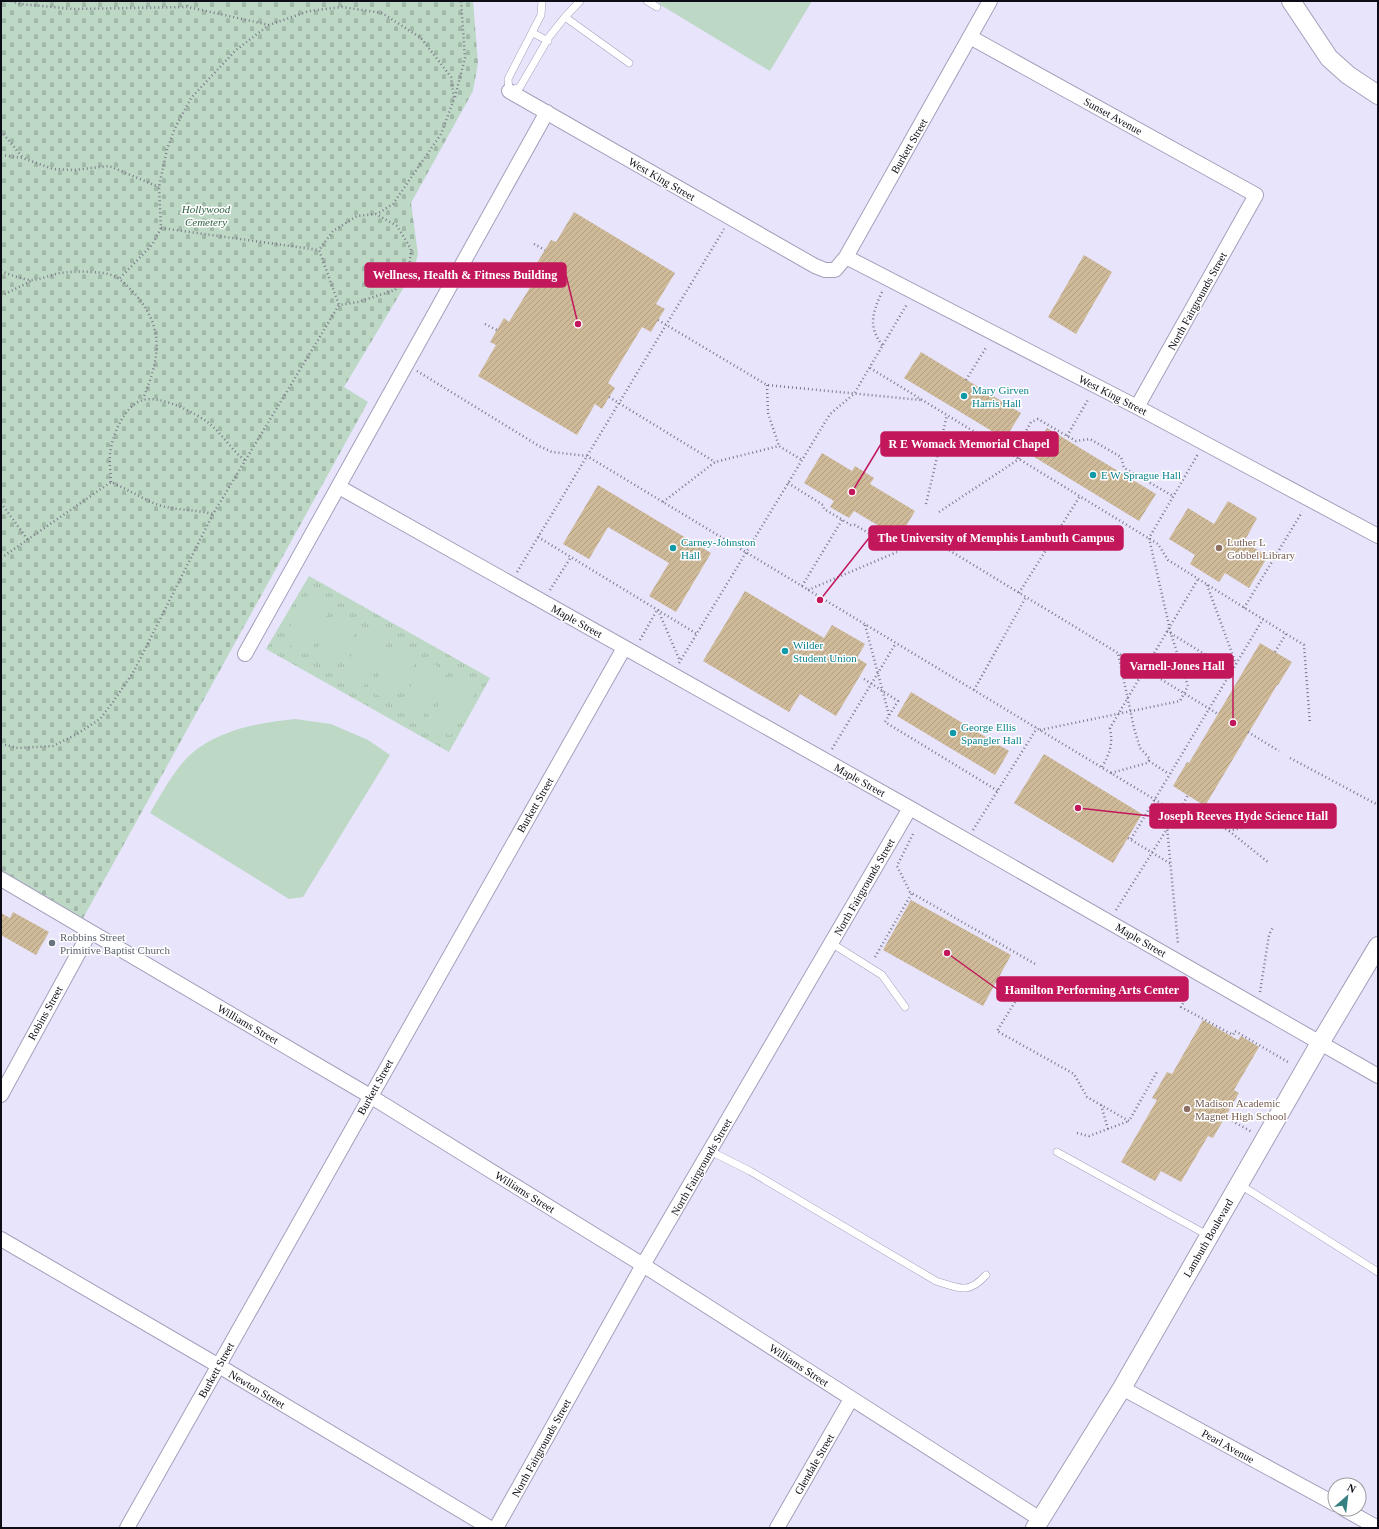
<svg xmlns="http://www.w3.org/2000/svg" width="1379" height="1529" viewBox="0 0 1379 1529" font-family="'Times New Roman',serif">
<defs>
<pattern id="cemetery-stones" width="16" height="16" patternUnits="userSpaceOnUse"><rect width="16" height="16" fill="#bdd8c5"/><path d="M2 7V4a2 2 0 0 1 4 0v3zM10 15v-3a2 2 0 0 1 4 0v3z" fill="#a1b8a8"/></pattern>
<pattern id="park-tufts" width="24" height="20" patternUnits="userSpaceOnUse"><rect width="24" height="20" fill="#bdd8c5"/><path d="M3 7l-1-3M5 7V3M7 7l1-3M15 17l-1-3M17 17v-4M19 17l1-3" fill="none" stroke="#a1b8a8"/></pattern>
<pattern id="building-hatch" width="6" height="6" patternUnits="userSpaceOnUse"><rect width="6" height="6" fill="#ceb998"/><path d="M-1 1l2-2M0 6l6-6M5 7l2-2" fill="none" stroke="#b09e82"/></pattern>
</defs>
<rect width="100%" height="100%" fill="#e7e4fc"/>
<path fill="url(#cemetery-stones)" d="M1,1H473L478,63L473,91L411,203L418,254L413,272L344,387L368,402L82,920L1,870Z"/>
<path fill="url(#park-tufts)" d="M309,576L490,678L449,752L266,649Z"/>
<path fill="#bdd8c5" d="M661,1H812L770,71L659,4Z
M309,593L332,606L305,654L282,641Z
M339,610L361,623L334,671L312,658Z
M368,626L390,639L363,687L341,674Z
M397,643L419,656L392,703L370,691Z
M426,660L448,672L421,720L399,707Z
M455,676L478,688L450,736L428,724Z
M295,719L331,724L368,740L390,755L303,897L289,899L150,813C162,793 174,770 191,754C220,729 259,723 295,719Z"/>
<path fill="url(#building-hatch)" d="M574,212L675,273L656,304L665,309L658,320L651,332L642,327L608,383L615,388L609,397L602,409L595,404L577,435L478,376L496,345L490,342L504,318L509,322L543,266L537,263L551,240L556,242Z
M1084,255L1112,272L1076,334L1048,317Z
M921,352L1021,413L1005,439L904,378Z
M1047,428L1156,494L1139,521L1031,455Z
M822,453L852,471L855,466L874,478L870,484L915,511L899,538L854,511L849,518L830,507L834,501L804,483Z
M598,485L711,553L676,612L649,596L669,563L608,527L589,559L563,544Z
M1228,501L1257,518L1244,542L1268,556L1249,588L1225,573L1219,582L1190,564L1195,555L1169,539L1188,508L1214,524Z
M745,591L824,638L832,625L865,644L857,658L867,664L836,716L800,694L789,712L703,661Z
M1260,643L1292,662L1278,685H1277L1205,806L1173,786L1187,762L1189,763Z
M911,692L1009,751L995,775L897,716Z
M1044,754L1142,814L1113,863L1014,803Z
M911,900L1011,955L983,1006L883,950Z
M13,912L49,932L36,955L1,935V913L10,918Z
M1203,1020L1238,1040L1241,1036L1259,1047L1234,1090L1239,1093L1213,1138L1208,1136L1181,1182L1161,1171L1155,1181L1121,1162L1157,1100L1152,1098L1167,1072L1172,1074Z"/>
<g fill="none" stroke-linecap="round" stroke-linejoin="round">
<defs>
<path id="service" d="M542,1L541,15L508,79L509,91L520,87L549,37L565,17L580,1
M647,1L657,7
M565,17L629,63
M533,33L548,41
M831,943L882,975L905,1007
M710,1151L750,1171L936,1281C959,1288 968,1295 986,1275
M1057,1152L1209,1236
M1239,1184L1378,1272"/>
<path id="minor" d="M970,37L1256,195L1137,407
M509,91L815,266L825,270H835L846,257L990,1
M846,257L1137,407L1378,536
M339,487L910,808L1378,1076
M245,654L547,112
M1,879L370,1096L643,1265L1040,1519
M1,1095L90,932
M1,1239L219,1366L490,1528
M1122,1388L1335,1504
M1344,1509L1378,1528
M127,1528L624,648
M496,1528L643,1265L910,808
M777,1528L851,1399"/>
<path id="tertiary" d="M1291,1L1329,58L1348,75L1378,95
M1035,1528L1122,1388L1320,1043L1378,946"/>
</defs>
<use href="#service" stroke="#a3a0bb" stroke-width="8"/>
<use href="#minor" stroke="#a3a0bb" stroke-width="16"/>
<use href="#tertiary" stroke="#a3a0bb" stroke-width="20"/>
<path stroke="#7c798a" stroke-width="2.5" stroke-dasharray="1 3" stroke-linecap="butt" d="M11,1L20,4L73,9L188,7L269,25
M186,1L188,7
M455,97L465,58L461,1
M1,131L23,158
M1,155L23,158L53,169L74,170L109,166L159,187
M161,228L319,250
M534,244L545,250
M1,271C11,275 23,280 33,280C42,279 51,275 60,273C70,272 81,271 91,272C115,273 119,277 135,294C166,330 159,359 143,399
M120,278L152,245L161,228L159,187L167,149L175,128L191,98L236,50L269,25L309,11L342,7L382,13L421,38L451,77L454,99L441,134L393,204L377,214
M882,292C873,312 867,326 883,346
M1,296L33,280
M658,320L767,385L921,400
M485,324L497,330
M870,368L1158,544L1168,560L1304,645L1310,724
M417,371L539,446L552,452L587,456L1177,813L1116,910
M966,380L987,346
M767,385L768,413L779,446
M609,397L715,462
M1067,436L1089,398
M111,482C111,473 109,464 110,455C111,438 124,405 143,400C161,395 196,413 210,424C223,435 232,451 246,461
M788,483L823,505L824,509L851,525H855L892,547
M663,502L715,462L779,446L802,460
M1,503L28,540
M926,504L947,415
M939,512L1019,459L1022,452L1019,443L1031,422L1038,419L1076,441L1090,439L1121,457L1124,468L1173,496
M538,537L697,634
M939,544L1218,714
M1,558L111,482C127,489 141,498 156,504C174,511 194,509 213,514
M517,572L724,229
M1207,585L1236,664
M802,586L842,520
M550,590L571,557
M808,590L897,552
M1019,593L1080,496
M1244,608L1302,512
M658,610L680,661
M865,625L889,715
M1167,631L1232,671
M640,640L657,610
M1275,652L1286,634
M679,663L830,414L854,394L907,304
M864,679L898,701L885,722L998,791
M974,690L1026,597
M1040,730L1180,701L1188,686L1171,634L1149,538L1198,454
M1248,732L1279,751
M1,744L18,748L53,746L77,734L100,719L113,702L134,671L213,514L339,305L358,302L395,290L409,270L411,249L397,226L376,214L357,216L333,231L319,250L339,305
M832,749L896,643
M1290,758L1378,805
M1149,761L1169,774
M1102,767C1110,753 1113,744 1110,728L1198,579
M1111,773L1147,763L1150,759L1140,748L1134,728L1118,653
M1183,804L1188,795
M1165,806L1178,944
M1177,813L1183,804L1229,831L1257,824L1272,812
M973,830L1037,728
M1229,831L1269,863
M913,834L897,866L910,892L1037,965
M1128,838L1171,864
M1131,839L1263,619
M875,957L912,893
M1162,980L1188,994L1181,1007L1233,1035L1235,1031L1288,1062
M996,981L1020,995
M1260,992L1269,935L1273,927
M1015,1002L997,1031L1074,1074L1087,1097L1129,1121L1158,1070
M1101,1105L1108,1129
M1225,1117L1252,1132
M1077,1133L1089,1136L1129,1121"/>
<use href="#service" stroke="#fff" stroke-width="7"/>
<use href="#minor" stroke="#fff" stroke-width="14"/>
<use href="#tertiary" stroke="#fff" stroke-width="18"/>
</g>
<g fill="#0f9aa8" stroke="#fff" stroke-width="1.5">
<circle cx="964" cy="396" r="4"/>
<circle cx="1093" cy="475" r="4"/>
<circle cx="673" cy="548" r="4"/>
<circle cx="785" cy="651" r="4"/>
<circle cx="953" cy="733" r="4"/>
</g>
<g fill="#8d6e63" stroke="#fff" stroke-width="1.5">
<circle cx="1219" cy="548" r="4"/>
<circle cx="1187" cy="1109" r="4"/>
</g>
<circle fill="#6b7280" stroke="#fff" stroke-width="1.5" cx="52" cy="943" r="4"/>
<g text-anchor="middle" dominant-baseline="central" stroke-width="3" stroke-linejoin="round" paint-order="stroke">
<g font-size="11" fill="#0e0c16" stroke="#fff">
<text transform="translate(1113 116) rotate(29)">Sunset Avenue</text>
<text transform="translate(909 146) rotate(-60)">Burkett Street</text>
<text transform="translate(662 179) rotate(30)">West King Street</text>
<text transform="translate(1197 301) rotate(-61)">North Fairgrounds Street</text>
<text transform="translate(1113 395) rotate(27)">West King Street</text>
<text transform="translate(577 621) rotate(29)">Maple Street</text>
<text transform="translate(860 780) rotate(29)">Maple Street</text>
<text transform="translate(535 805) rotate(-60)">Burkett Street</text>
<text transform="translate(864 887) rotate(-60)">North Fairgrounds Street</text>
<text transform="translate(1141 940) rotate(30)">Maple Street</text>
<text transform="translate(45 1013) rotate(-61)">Robins Street</text>
<text transform="translate(248 1024) rotate(30)">Williams Street</text>
<text transform="translate(375 1087) rotate(-61)">Burkett Street</text>
<text transform="translate(701 1167) rotate(-60)">North Fairgrounds Street</text>
<text transform="translate(525 1192) rotate(32)">Williams Street</text>
<text transform="translate(1208 1238) rotate(-60)">Lambuth Boulevard</text>
<text transform="translate(799 1365) rotate(33)">Williams Street</text>
<text transform="translate(216 1370) rotate(-61)">Burkett Street</text>
<text transform="translate(257 1389) rotate(31)">Newton Street</text>
<text transform="translate(1228 1446) rotate(29)">Pearl Avenue</text>
<text transform="translate(541 1448) rotate(-61)">North Fairgrounds Street</text>
<text transform="translate(814 1464) rotate(-60)">Glendale Street</text>
</g>
<g font-size="11" font-style="italic" fill="#285e3d" stroke="#fff">
<text x="206" y="209">Hollywood<tspan x="206" dy="13">Cemetery</tspan></text>
</g>
<g font-size="11" fill="#0d838f" stroke="#fff" text-anchor="start">
<text x="972" y="390">Mary Girven<tspan x="972" dy="13">Harris Hall</tspan></text>
<text x="1101" y="475">E W Sprague Hall</text>
<text x="681" y="542">Carney-Johnston<tspan x="681" dy="13">Hall</tspan></text>
<text x="793" y="645">Wilder<tspan x="793" dy="13">Student Union</tspan></text>
<text x="961" y="727">George Ellis<tspan x="961" dy="13">Spangler Hall</tspan></text>
</g>
<g font-size="11" fill="#785e54" stroke="#fff" text-anchor="start">
<text x="1227" y="542">Luther L<tspan x="1227" dy="13">Gobbel Library</tspan></text>
<text x="1195" y="1103">Madison Academic<tspan x="1195" dy="13">Magnet High School</tspan></text>
</g>
<g font-size="11" fill="#5b616d" stroke="#fff" text-anchor="start">
<text x="60" y="937">Robbins Street<tspan x="60" dy="13">Primitive Baptist Church</tspan></text>
</g>
</g>
<path fill="none" stroke="#c2185b" stroke-width="1.5" d="M578 324L566 275M852 492L881 444M820 600L869 538M1233 723L1233 666M1078 808L1150 816M947 953L997 989"/>
<g fill="#c2185b" stroke="#fff" stroke-width="1.5">
<circle cx="578" cy="324" r="4"/>
<circle cx="852" cy="492" r="4"/>
<circle cx="820" cy="600" r="4"/>
<circle cx="1233" cy="723" r="4"/>
<circle cx="1078" cy="808" r="4"/>
<circle cx="947" cy="953" r="4"/>
</g>
<g fill="#c2185b" stroke="#c2185b" stroke-width="1.5">
<rect x="365" y="263" width="201" height="24" rx="4"/>
<rect x="881" y="432" width="177" height="24" rx="4"/>
<rect x="869" y="526" width="254" height="24" rx="4"/>
<rect x="1121" y="654" width="112" height="24" rx="4"/>
<rect x="1150" y="804" width="186" height="24" rx="4"/>
<rect x="997" y="977" width="191" height="24" rx="4"/>
</g>
<g font-size="12" text-anchor="middle" font-weight="bold" fill="#fff">
<text x="465" y="279">Wellness, Health &amp; Fitness Building</text>
<text x="969" y="448">R E Womack Memorial Chapel</text>
<text x="996" y="542">The University of Memphis Lambuth Campus</text>
<text x="1177" y="670">Varnell-Jones Hall</text>
<text x="1243" y="820">Joseph Reeves Hyde Science Hall</text>
<text x="1092" y="994">Hamilton Performing Arts Center</text>
</g>
<rect width="1379" height="1529" fill="none" stroke="#0e0c16" stroke-width="4"/>
<g transform="translate(1347 1497) rotate(28)"><circle r="19" fill="#ffffff" stroke="#9f9ea2"/>
<path d="M0-3L7 15L0 10L-7 15Z" fill="#378082"/>
<text y="-6" font-size="11" font-weight="bold" text-anchor="middle" fill="#0e0c16">N</text>
</g>
</svg>
